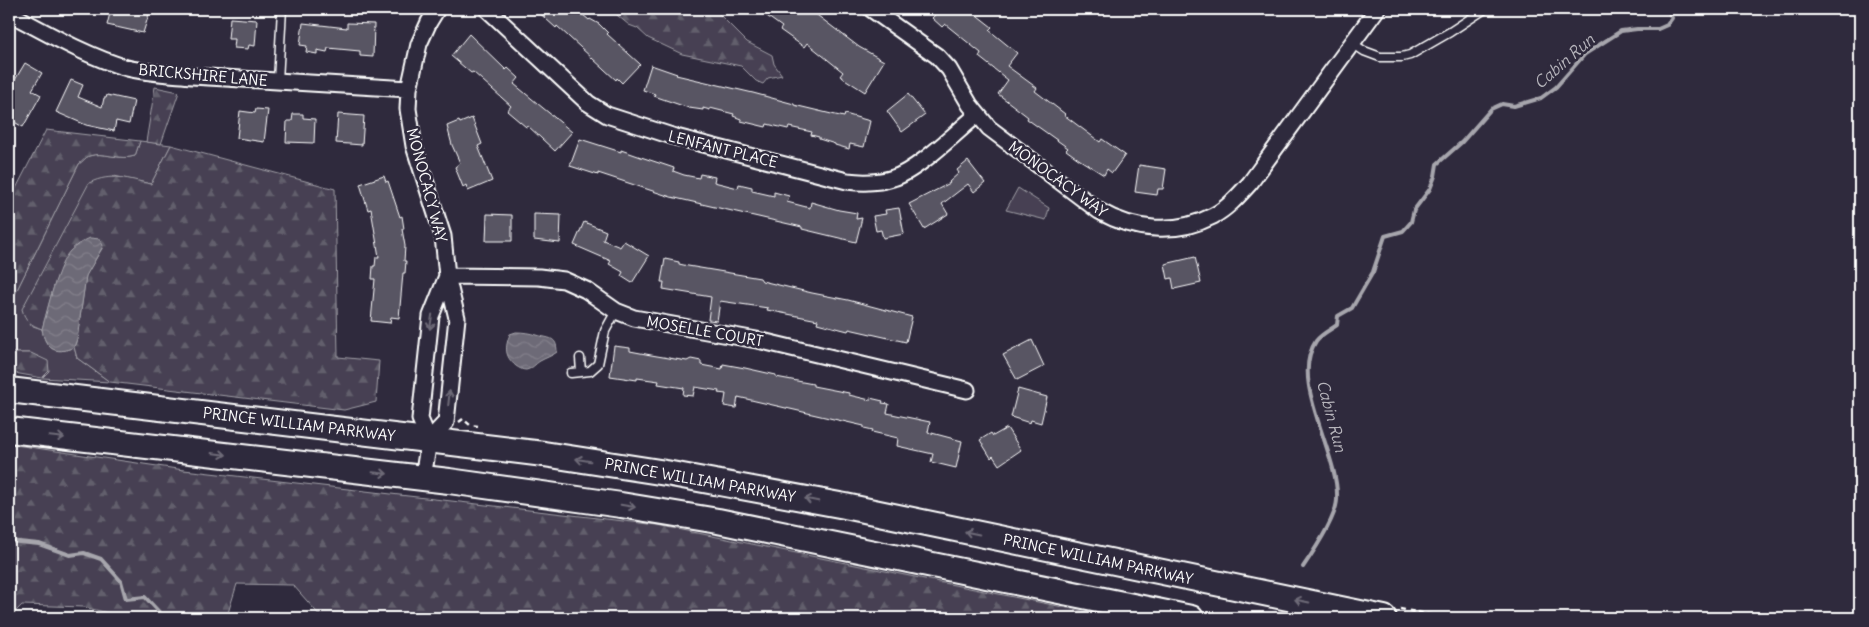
<svg xmlns="http://www.w3.org/2000/svg" width="1869" height="627" viewBox="0 0 1869 627" font-family="Delius,sans-serif">
<defs>
<pattern id="forest-firs" width="22" height="20" patternUnits="userSpaceOnUse" patternTransform="scale(1.25)"><rect width="22" height="20" fill="#464152"/><path d="M5 1l3.5 6h-7zM16 11l3.5 6h-7z" fill="#625e6c"/></pattern>
<pattern id="water-waves" width="16" height="10" patternUnits="userSpaceOnUse" patternTransform="scale(1.25)"><rect width="16" height="10" fill="#6d6a77"/><path d="M0 5q4-4 8 0t8 0" fill="none" stroke="#83808b"/></pattern>
</defs>
<rect width="100%" height="100%" fill="#2f2a3d"/>
<filter id="ink" filterUnits="userSpaceOnUse"><feTurbulence type="fractalNoise" baseFrequency=".02" numOctaves="2"/><feDisplacementMap in="SourceGraphic" scale="10" xChannelSelector="R" yChannelSelector="G"/><feConvolveMatrix kernelMatrix="1 2 1 2 8 2 1 2 1" color-interpolation-filters="sRGB"/></filter>
<g filter="url(#ink)">
<path fill="#464152" stroke="#a2a0a8" d="M140,141L171,145L151,184L114,176L30,325L42,329C45,348 55,356 74,347L77,358L110,382L42,378L49,371L31,353H9V306L79,164C82,162 86,157 89,156C103,151 120,161 135,156Z
M1018,188L1049,208L1046,220L1006,210Z"/>
<path fill="url(#forest-firs)" stroke="#a2a0a8" d="M611,9H714L747,42L772,55L774,64L782,75L768,78L763,84L756,81L741,66L682,54L648,38L637,28L629,25L618,16Z
M155,87L179,92L161,144L146,142Z
M46,130L140,141L135,156C119,161 103,151 89,156C86,157 82,162 79,164L9,306V259L11,254L9,253V202Z
M171,145L335,189L338,357L379,361L376,402L344,410L110,382L77,358L74,347L77,339L86,275L103,247L78,244C56,263 51,301 42,329C31,325 25,321 22,309L89,183C112,172 128,179 151,184Z
M9,353H31L48,361L49,371L42,378L9,372Z
M9,444L184,470L658,525L1117,618H427L405,612L401,618H322L293,585L237,584L228,613L231,618H128L84,607L22,605L9,618Z"/>
<path fill="url(#water-waves)" stroke="#a7a6ad" d="M90,238L100,239L103,246L86,276L77,339L74,347C55,356 45,348 42,329C48,309 57,265 70,251C76,245 83,241 90,238Z
M516,332C524,332 529,333 537,335C549,339 557,336 557,352C552,356 545,358 540,361C535,364 532,369 526,370C522,370 519,368 516,366C504,356 505,347 510,334Z"/>
<g fill="none" stroke-linecap="round" stroke-linejoin="round">
<path stroke="#a7a6ad" stroke-width="4" d="M9,541L39,544L70,555L84,553L101,559L121,581L126,599L145,597L160,613L163,618
M1303,567C1314,551 1336,518 1337,500C1340,454 1288,382 1316,341C1321,334 1330,330 1337,325L1338,316L1352,308L1373,272L1385,236L1403,231L1411,222L1414,210L1430,189L1435,176L1437,164L1462,142L1491,109L1502,104L1514,106L1541,98L1556,87L1585,54L1621,31L1637,29H1658L1667,25L1672,18L1667,9"/>
</g>
<path fill="#595564" stroke="#fff" d="M111,9H143L142,12L149,14L143,33L107,25Z
M535,9H576L589,20L590,19L599,24L608,33L607,34L640,64L622,83L617,78L616,80L557,26L556,28Z
M757,9H809L859,47L884,61L865,92L840,76L843,72L807,43L804,47L780,30L782,27Z
M928,9H969L992,27L989,30L1017,53L1007,66L1037,88L1035,91L1065,114L1064,115L1100,142L1102,139L1125,155L1112,173L1107,169L1104,175L1080,160L1066,150L1068,148L1027,119L1028,117L998,94L1008,80L979,57L981,53L945,24L942,27L932,18L935,15Z
M230,18L257,20L255,46L249,45L248,49L234,48L235,39H228Z
M303,23L347,28V23L374,24L373,57L360,56V51L328,48L327,52L317,50V54L306,52L307,46L300,45Z
M469,34L506,70L508,68L519,78L514,84L572,132L555,151L528,126L526,127L507,111L511,106L473,72L471,73L451,56Z
M25,63L42,73L32,90L41,95L23,127L9,119V90Z
M651,65L677,74L676,75L753,93L794,104V105L844,117L845,114L870,121L864,147L850,144L849,149L835,145V144L819,139V137L811,135L812,132L789,127L788,129L767,124L766,127L741,121V119L733,116L734,114L710,108V110L703,108V110L689,108L654,96L655,94L643,90Z
M71,80L83,85L78,97L102,107L104,98H106L107,95L134,101L129,124L116,121L114,131L86,125L56,112Z
M908,94L925,115L902,132L887,111Z
M256,109L268,110L264,142L237,138L240,111L255,113Z
M293,114H303V118L315,119L314,143L286,142L287,121H292Z
M338,114L364,116L362,145L336,143Z
M472,118L482,144L478,146L492,181L468,191L466,185L463,187L455,167L460,163L452,145L447,126L459,121L460,123Z
M580,139L621,152V150L641,157L674,168L673,171L684,175L699,178L700,174L715,177L714,182L738,188L739,184L752,187V191L774,196V192L789,196L787,202L810,208L811,202L839,210L857,213L856,219L862,218L856,242L802,229V227L671,197L598,173V175L570,166Z
M968,161L985,183L974,192L968,184L942,204L948,214L924,229L909,204L950,183L949,182L959,173L957,170Z
M1139,165L1166,169L1163,189H1158L1157,195L1135,192Z
M384,176L386,182L388,181L400,217L402,216L404,229H402L405,246L404,261H406L405,273H403L399,318L391,317L390,323L371,321L375,279H372L373,266H375L376,257H379L371,209L368,210L360,184Z
M899,208L904,234L883,238L881,230L876,231L873,216L886,214L885,210Z
M487,214L512,215V241H486Z
M534,214L561,215L560,243L534,240Z
M584,222L606,231L603,240L620,247L624,241L649,256L632,283L621,276L623,272L609,264L611,261L574,245Z
M1195,257L1201,283L1174,289L1172,278L1168,279L1165,264Z
M665,259L679,262V264L688,266L760,278L762,281L812,293L848,300L912,317L906,342L849,329L848,331L817,323L818,320L767,310L768,308L720,301L717,321L708,320L711,297L663,289L664,282H661Z
M1032,340L1044,366L1017,380L1003,355Z
M614,346L630,348V351L651,355L687,361L691,359L701,361V365L722,369L723,364L745,368L776,375V377L813,384V386L849,393V395L870,400V398L883,401L882,403L889,404L887,413L930,422L928,432L962,441L956,468L931,462L933,454L897,446L898,438L872,432L873,430L864,428V426L738,397L736,408L724,406L726,394L718,393L719,391L695,387L693,396L683,395L684,388L658,384L659,381L637,378V380L610,376Z
M1018,389L1047,397L1041,423L1031,420L1030,423L1011,417Z
M1007,428L1021,450L999,465L993,456L991,458L980,440L991,433L993,436Z"/>
<g fill="none" stroke-linecap="round" stroke-linejoin="round">
<defs>
<path id="service" d="M1352,43L1364,51L1380,57H1402L1410,55L1450,32L1485,9
M278,81L282,9
M580,358L581,372
M571,373L590,371L598,364L605,331L616,311"/>
<path id="minor" d="M487,9L588,103L607,115L672,136L847,181C863,183 878,183 893,178C917,171 956,132 977,115
M871,9L937,56L949,69L970,105L989,128L1099,211C1134,231 1176,235 1213,216C1228,208 1239,195 1250,183L1377,9
M9,13C47,33 86,56 127,68C148,73 171,74 192,76L409,89
M447,276L539,277L564,280L586,290L616,311L634,318L762,341L967,390
M429,440L446,422L457,318L447,276L443,236L414,146L408,109L409,89L419,44L429,22L437,9
M423,478L429,440L420,419L431,316L447,276"/>
<path id="trunk" d="M9,390L544,454L666,473L845,506L1384,618
M9,430L449,481L621,505L718,521L1191,618"/>
</defs>
<use href="#service" stroke="#fff" stroke-width="11"/>
<use href="#minor" stroke="#fff" stroke-width="19"/>
<use href="#trunk" stroke="#fff" stroke-width="28"/>
<path stroke="#fff" stroke-width="2.5" stroke-dasharray="5 4" stroke-linecap="butt" d="M459,422L463,419L470,425L478,426
M1400,609L1448,618"/>
<use href="#service" stroke="#2f2a3d" stroke-width="8"/>
<use href="#minor" stroke="#2f2a3d" stroke-width="15"/>
<use href="#trunk" stroke="#2f2a3d" stroke-width="24"/>
</g>
<defs><path id="oneway-shaft" d="M-6 0H5M1.5-3L5.5 0L1.5 3" fill="none" stroke-width="1.6" stroke-linecap="round" stroke-linejoin="round" transform="scale(1.25)"/></defs>
<g stroke="#6d6a77">
<use href="#oneway-shaft" transform="translate(431 322) rotate(99)"/>
<use href="#oneway-shaft" transform="translate(449 398) rotate(-84)"/>
<use href="#oneway-shaft" transform="translate(57 437) rotate(6)"/>
<use href="#oneway-shaft" transform="translate(219 454) rotate(7)"/>
<use href="#oneway-shaft" transform="translate(583 460) rotate(-171)"/>
<use href="#oneway-shaft" transform="translate(380 473) rotate(6)"/>
<use href="#oneway-shaft" transform="translate(812 500) rotate(-169)"/>
<use href="#oneway-shaft" transform="translate(628 506) rotate(10)"/>
<use href="#oneway-shaft" transform="translate(972 533) rotate(-168)"/>
<use href="#oneway-shaft" transform="translate(1302 601) rotate(-168)"/>
</g>
</g>
<g text-anchor="middle" dominant-baseline="central" stroke-width="5" stroke-linejoin="round" paint-order="stroke">
<g font-size="15" fill="#fff" stroke="#2f2a3d">
<text transform="translate(203 75) rotate(5)">BRICKSHIRE LANE</text>
<text transform="translate(723 149) rotate(14)">LENFANT PLACE</text>
<text transform="translate(1058 179) rotate(36)">MONOCACY WAY</text>
<text transform="translate(427 185) rotate(75)">MONOCACY WAY</text>
<text transform="translate(705 331) rotate(10)">MOSELLE COURT</text>
<text transform="translate(299 424) rotate(7)">PRINCE WILLIAM PARKWAY</text>
<text transform="translate(700 480) rotate(10)">PRINCE WILLIAM PARKWAY</text>
<text transform="translate(1098 559) rotate(12)">PRINCE WILLIAM PARKWAY</text>
</g>
<g font-size="16" font-style="italic" fill="#b6b4bb" stroke="#2f2a3d">
<text transform="translate(1564 61) rotate(-41)">Cabin Run</text>
<text transform="translate(1332 416) rotate(75)">Cabin Run</text>
</g>
</g>
<rect width="1869" height="627" fill="none" stroke="#2f2a3d" stroke-width="30"/>
<rect x="15" y="15" width="1839" height="597" fill="none" stroke="#fff" stroke-width="2" filter="url(#ink)"/>
</svg>
